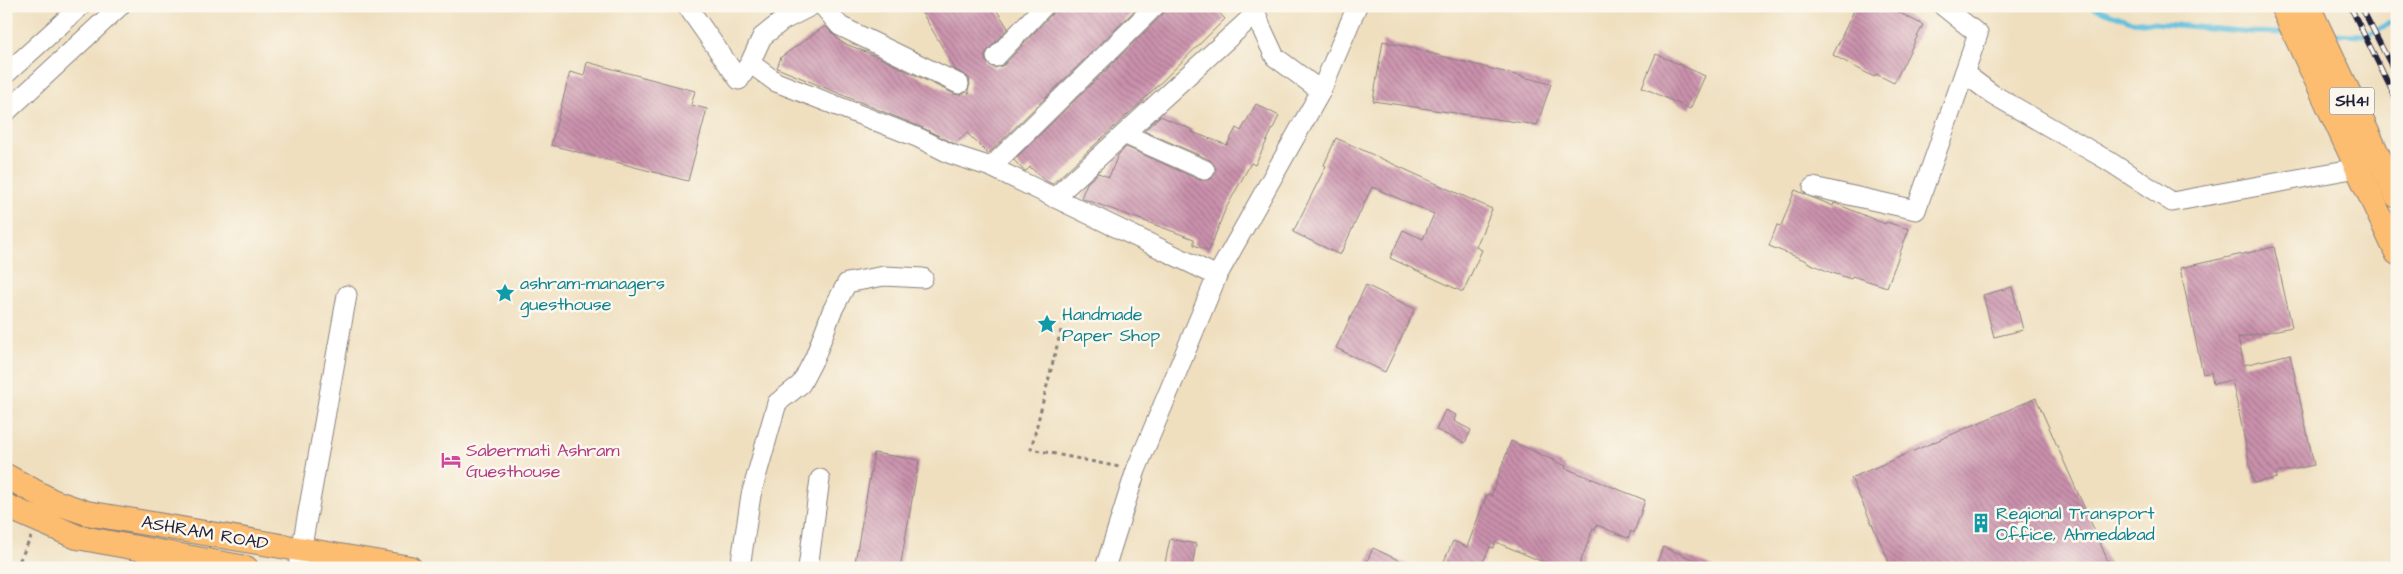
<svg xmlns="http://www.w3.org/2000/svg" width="2403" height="574" viewBox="0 0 2403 574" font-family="'Architects Daughter',sans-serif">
<defs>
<pattern id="building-back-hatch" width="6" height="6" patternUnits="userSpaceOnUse" patternTransform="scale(1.25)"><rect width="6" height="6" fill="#ca91ac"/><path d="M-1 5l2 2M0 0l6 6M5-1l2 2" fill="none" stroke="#a4768d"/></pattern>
</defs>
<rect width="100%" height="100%" fill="#fbf7ec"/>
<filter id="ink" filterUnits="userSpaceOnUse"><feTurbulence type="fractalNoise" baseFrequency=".02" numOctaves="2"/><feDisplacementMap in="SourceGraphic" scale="10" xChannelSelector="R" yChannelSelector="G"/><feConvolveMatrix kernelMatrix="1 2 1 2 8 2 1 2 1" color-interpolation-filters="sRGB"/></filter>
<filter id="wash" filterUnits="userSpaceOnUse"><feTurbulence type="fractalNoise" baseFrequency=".0096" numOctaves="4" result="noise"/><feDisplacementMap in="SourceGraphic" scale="20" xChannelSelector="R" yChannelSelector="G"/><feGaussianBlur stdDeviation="1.12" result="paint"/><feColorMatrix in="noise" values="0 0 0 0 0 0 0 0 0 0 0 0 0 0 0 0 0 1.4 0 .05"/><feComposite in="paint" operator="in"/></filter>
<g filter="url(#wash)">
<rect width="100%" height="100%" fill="#efdfbf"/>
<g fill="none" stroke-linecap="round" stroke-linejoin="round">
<path stroke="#5dbddc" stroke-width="5" d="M2088,6L2131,21L2252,32L2283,33
M2332,34L2367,35L2397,20"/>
</g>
<g id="blocks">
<path fill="url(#building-back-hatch)" d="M918,6H994L1008,28L985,54V61L994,68L1004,65L1052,14L1057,6H1139L988,154L967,133L955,144L923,128L777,68L781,57L825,26L841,42L878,57L954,94L960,95L966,92L970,94L968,90L970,84L969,78L956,70Z
M1166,6H1190L1195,12L1201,6H1213L1225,19L1136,107L1052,184L1043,179L1030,167L1026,171L1023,170L1014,160L1163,14Z
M1856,6H1887L1923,25L1894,83L1876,74L1874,77L1833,55Z
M1383,41L1551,84L1537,125L1373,101Z
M1656,54L1705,76L1690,109L1642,87Z
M587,62L695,91L691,105L707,109L688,181L551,145L570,72L584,76Z
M1256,104L1279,116L1255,165L1251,163L1225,210L1209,251L1194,245V239L1081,198L1087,183L1098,173L1109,177L1118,155L1126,147L1200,180L1211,179L1216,169L1210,160L1144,131L1160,116L1193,130L1192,132L1227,145L1236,128L1241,131Z
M1336,138L1492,209L1476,247L1482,250L1463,292L1390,258L1403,230L1423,239L1434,214L1372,187L1340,255L1293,232L1326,166L1324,165Z
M1795,190L1833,206L1834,203L1837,204L1885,224L1886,222L1909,229L1887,287L1852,276L1851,279L1827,271L1807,262V261L1769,246L1777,225L1781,226Z
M2274,247L2292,327L2238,338L2244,365L2290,354L2314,465L2276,473L2277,478L2254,483L2232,380L2213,384L2211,372L2203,374L2180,268Z
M1366,285L1415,309L1385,372L1336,348Z
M2012,287L2023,330L1994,337L1983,295Z
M2036,398L2111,568H1892L1851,478Z
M1445,410L1456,415L1454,421L1471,430L1465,443L1436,430Z
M1511,441L1566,466L1565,468L1645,500L1634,533L1631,531L1628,538L1597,525L1595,530L1593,529L1578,568H1557L1496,542L1493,548L1490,547L1480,568H1441L1453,541L1467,547L1487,494L1491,496Z
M874,453L919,460L900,568H854Z
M1170,539L1196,544L1192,568H1170V564L1165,563Z
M1663,547L1713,567V568H1655Z
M1373,548L1415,568H1364Z"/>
</g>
</g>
<g filter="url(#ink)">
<use href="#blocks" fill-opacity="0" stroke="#88807d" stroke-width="1"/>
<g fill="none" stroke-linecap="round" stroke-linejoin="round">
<defs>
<path id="minor" d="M687,6L739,80L750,63
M811,6L782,21L762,37L750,63L776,82L919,138L951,154L991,167L1217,276
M823,6L840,26L959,84
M1254,6L1261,27L1275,57L1321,91
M996,57L1044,6
M1964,73L1992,94L2107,160L2172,202L2357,168
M6,74L81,6
M6,112L120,6
M1124,134L1205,170
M991,167L1155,6
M1813,187L1916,210L1978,34L1943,6
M1054,198L1256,13
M298,568L347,295
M740,568L751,495L777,403L801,384L815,357L832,311L847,283L884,276L923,278
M808,568L820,479
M1105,568L1136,470L1217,276L1321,91L1357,6"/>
<path id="major" d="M2282,6L2397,253
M2308,6L2397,196
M6,476L52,501L87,513L410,568
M6,506L77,537L246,568"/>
</defs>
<use href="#minor" stroke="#88807d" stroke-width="21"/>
<use href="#major" stroke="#88807d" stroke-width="26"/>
<path stroke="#88807d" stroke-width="3" stroke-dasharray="4 4" stroke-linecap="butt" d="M1061,330L1031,449L1119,467
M16,568L31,537"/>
<use href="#minor" stroke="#fff" stroke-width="19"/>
<use href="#major" stroke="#fcbd6f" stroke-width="24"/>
<defs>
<path id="rail" d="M2350,6L2397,101
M2361,6L2397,77"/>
</defs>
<use href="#rail" stroke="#22223b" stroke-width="5.5"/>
<use href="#rail" stroke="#fbf7ec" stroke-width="4" stroke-dasharray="11" stroke-linecap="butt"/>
</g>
</g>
<defs>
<symbol id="sight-bare" viewBox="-9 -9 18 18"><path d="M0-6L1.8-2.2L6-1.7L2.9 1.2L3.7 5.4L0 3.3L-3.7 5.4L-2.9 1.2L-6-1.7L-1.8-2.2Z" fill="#0f9aa8" stroke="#fbf7ec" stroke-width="2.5" paint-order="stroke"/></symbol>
<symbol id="hotel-bare" viewBox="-9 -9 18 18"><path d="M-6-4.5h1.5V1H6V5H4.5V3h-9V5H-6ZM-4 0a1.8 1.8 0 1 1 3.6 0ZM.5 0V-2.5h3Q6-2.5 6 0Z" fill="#d1479c" stroke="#fbf7ec" stroke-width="2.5" paint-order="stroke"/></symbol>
<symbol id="building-bare" viewBox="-9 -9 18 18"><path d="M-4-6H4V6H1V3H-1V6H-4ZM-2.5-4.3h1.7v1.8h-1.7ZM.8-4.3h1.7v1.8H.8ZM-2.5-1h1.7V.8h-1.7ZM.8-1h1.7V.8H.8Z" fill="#0f9aa8" stroke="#fbf7ec" stroke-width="2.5" paint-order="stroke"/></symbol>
</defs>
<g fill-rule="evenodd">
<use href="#sight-bare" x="491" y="279" width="28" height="28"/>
<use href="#sight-bare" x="1033" y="310" width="28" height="28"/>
<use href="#hotel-bare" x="437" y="446" width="28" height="28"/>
<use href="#building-bare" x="1967" y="509" width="28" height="28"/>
</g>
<g text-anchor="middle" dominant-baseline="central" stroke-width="5" stroke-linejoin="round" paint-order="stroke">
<rect fill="#fbf7ec" stroke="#636270" stroke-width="1" x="2329.5" y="87.5" width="45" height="27" rx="4"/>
<g font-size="16" font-weight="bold" fill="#22223b">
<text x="2352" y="101">SH41</text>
</g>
<g font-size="18" fill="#0d838f" stroke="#fbf7ec" text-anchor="start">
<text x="520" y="283">ashram-managers<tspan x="520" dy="21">guesthouse</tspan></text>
<text x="1062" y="314">Handmade<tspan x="1062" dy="21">Paper Shop</tspan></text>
<text x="1996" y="513">Regional Transport<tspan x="1996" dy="21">Office, Ahmedabad</tspan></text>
</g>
<g font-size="18" fill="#b23c85" stroke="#fbf7ec" text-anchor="start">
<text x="466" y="450">Sabermati Ashram<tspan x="466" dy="21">Guesthouse</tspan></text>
</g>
<g font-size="18" fill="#22223b" stroke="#fbf7ec">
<text transform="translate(205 533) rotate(10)">ASHRAM ROAD</text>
</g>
</g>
<rect width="2403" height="574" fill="none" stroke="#fbf7ec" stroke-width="25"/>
</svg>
